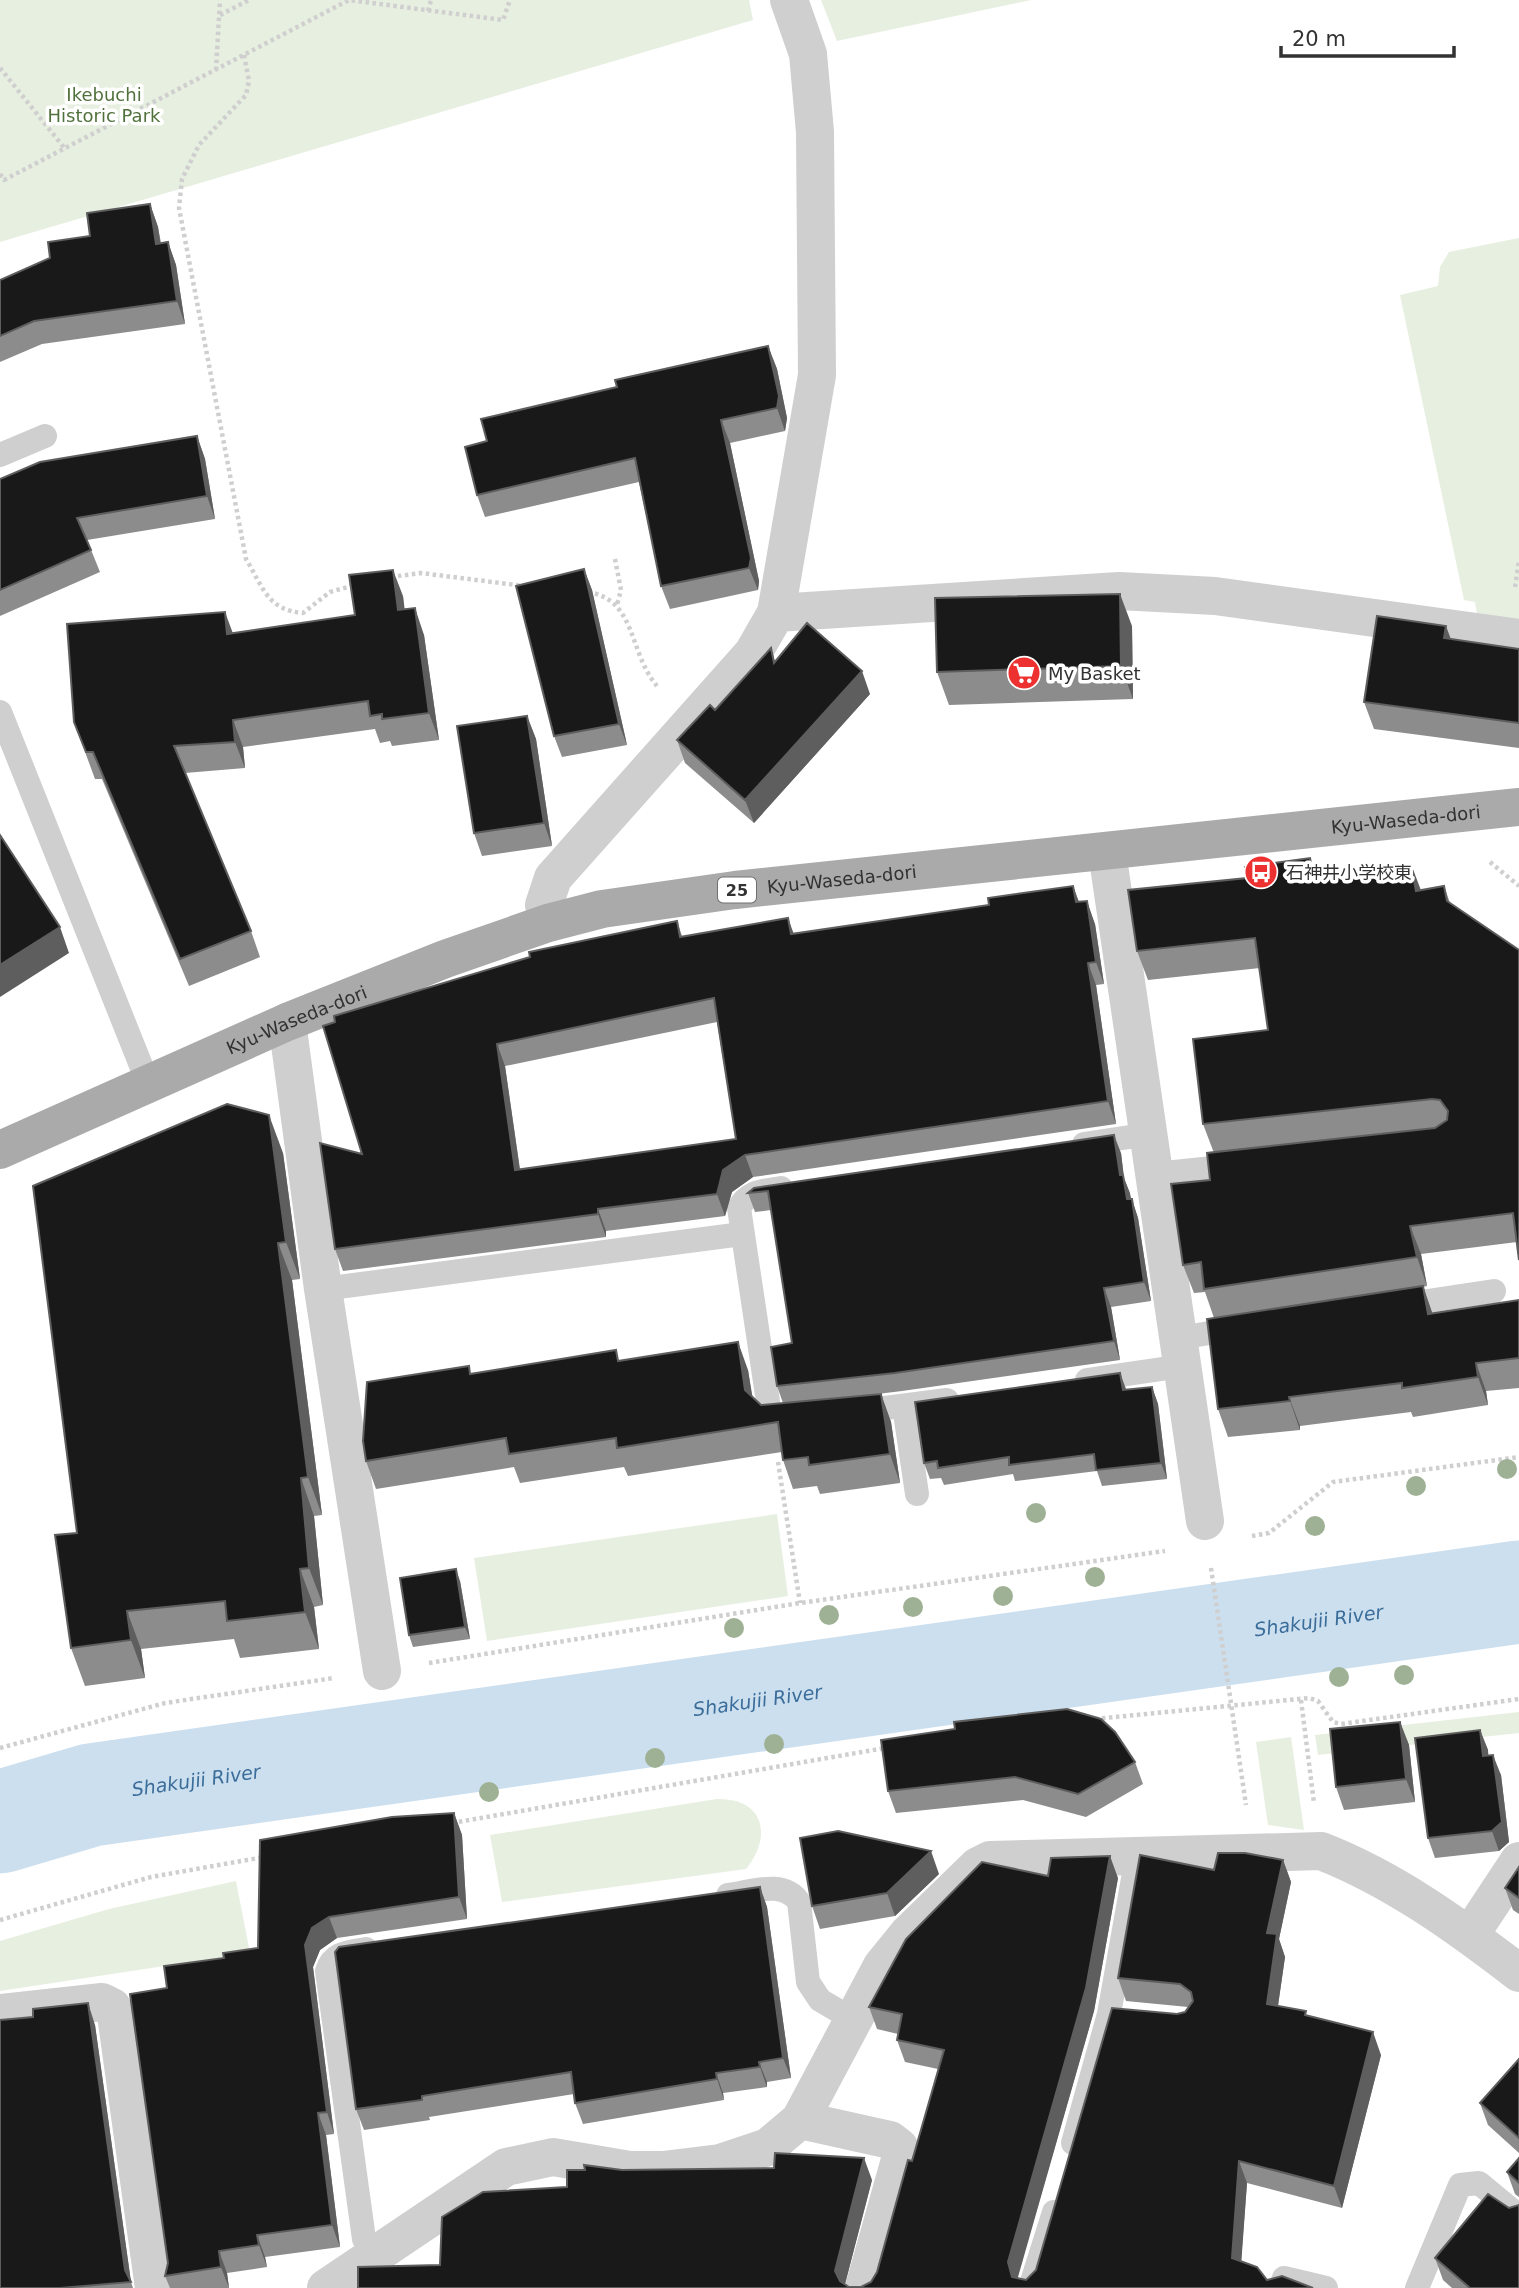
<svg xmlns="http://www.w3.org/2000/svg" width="1519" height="2288" viewBox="0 0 1519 2288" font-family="'DejaVu Sans','Noto Sans JP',sans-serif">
<rect width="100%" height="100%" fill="#fff"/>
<path fill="#e7efe0" d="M0,0H749L753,20L0,242Z
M821,0H1031L837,41Z
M1519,238V625L1478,620L1475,602L1464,600L1400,295L1438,286L1440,267L1449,252Z
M777,1514L788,1596L487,1641L474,1558Z
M1519,1712V1733L1318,1755L1315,1735Z
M1291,1737L1304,1830L1268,1825L1256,1742Z
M717,1799C764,1798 773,1836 746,1869L502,1902L490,1835Z
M236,1881L250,1953L0,1991V1941L109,1909Z"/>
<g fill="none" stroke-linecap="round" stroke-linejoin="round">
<path stroke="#ccdfef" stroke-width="103" id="s1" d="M0,1822L91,1795L1519,1592"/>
<path stroke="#cfcfcf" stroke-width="4.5" stroke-dasharray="3.5 3.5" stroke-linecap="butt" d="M428,11L431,0
M220,15L249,0
M244,55L249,81L246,95L199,145L182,179L179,208L246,559C263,587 267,610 303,613L330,592L355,585
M0,68L66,150
M216,70L220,0
M0,174L4,180L349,0L503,20L510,0
M615,559L621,590L617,605
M391,577L421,573L524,586
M1515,587L1519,561
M588,592C637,600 628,652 657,686
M1490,862L1519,886
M778,1462L800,1603
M1252,1536L1269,1533L1333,1482L1519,1457
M1211,1568L1246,1805
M429,1663L800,1603L1165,1551
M1301,1700L1314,1803
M1095,1719L1309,1698L1318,1701L1333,1722L1341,1724L1519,1699
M0,1748L165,1703L334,1678
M452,1823L885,1748
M0,1920L151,1877L264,1857"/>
<path stroke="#cfcfcf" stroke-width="24" d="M0,455L45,436
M0,712L148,1083
M1084,1144L1149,1134
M1155,1174L1241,1165
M781,1188C763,1191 748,1191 739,1208L770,1415L776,1420L791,1421
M323,1289L742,1234
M1394,1306L1494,1291
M1179,1338L1240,1328
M1087,1380L1182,1366
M904,1406L917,1494
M854,1412L947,1400
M728,1895C752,1892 783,1879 799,1902L808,1982L820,2000L852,2019
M366,1949C349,1952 333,1952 327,1971L364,2239L374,2259
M1073,2143L1109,2014L1137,1856
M1030,2288L1054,2212
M1280,2288L1284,2278L1326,2288
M1417,2288L1460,2185L1479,2183L1519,2216"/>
<path stroke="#cfcfcf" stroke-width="38" d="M776,613L1119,591L1215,596L1519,638
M1107,852L1205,1521
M548,923L544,905L553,878L753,653L776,613L817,375L815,132L808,54L789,0
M287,1022L323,1289L382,1671
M1470,1935L1519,1861
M0,2013L102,2002L112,2007L116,2015L154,2288
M326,2288L506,2167L553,2157L630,2170H663L720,2163L768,2147L800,2120
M864,2288L900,2160L899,2147L890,2140L800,2120L882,1966L908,1934L978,1866L990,1860L1321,1851C1393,1879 1458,1926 1519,1973"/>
<path stroke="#aaa" stroke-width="38" id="s2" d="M0,1150L287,1022L445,959L548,923L602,909L735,890L1519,807"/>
</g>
<g fill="#9fb194">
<circle cx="1507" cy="1469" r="10"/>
<circle cx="1416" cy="1486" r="10"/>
<circle cx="1036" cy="1513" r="10"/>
<circle cx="1315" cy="1526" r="10"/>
<circle cx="1095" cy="1577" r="10"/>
<circle cx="1003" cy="1596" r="10"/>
<circle cx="913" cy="1607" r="10"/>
<circle cx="829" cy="1615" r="10"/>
<circle cx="734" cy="1628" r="10"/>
<circle cx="1404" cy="1675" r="10"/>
<circle cx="1339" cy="1677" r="10"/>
<circle cx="774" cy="1744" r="10"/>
<circle cx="655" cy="1758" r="10"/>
<circle cx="489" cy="1792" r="10"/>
</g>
<path fill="#8c8c8c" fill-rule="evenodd" d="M150,204L158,227L161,243L168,242L176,265L185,324L42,344L0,362V280L50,258Z
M768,346L777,369L787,418L785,431L730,443L759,581L758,590L670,609L661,586L639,482L485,517L477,495L617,387Z
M197,436L205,459L215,519L87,540L100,572L0,616V479Z
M584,569L592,590L627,745L562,757L554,736Z
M403,596L404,609L424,635L439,740L392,746L390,741L380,743L375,729L243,747L245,768L185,773L251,931L260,957L189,986L102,779H95L74,722L233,633L355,615Z
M1132,626L1133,699L949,705L937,672Z
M1451,639L1519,649V748L1374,729L1364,702Z
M771,648L775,661L870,694L754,823L685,763L677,740L715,710Z
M527,716L536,739L552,846L482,856L474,833Z
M1310,858L1319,880L1421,890L1444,886L1450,903L1519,950L1517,1242L1421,1254L1427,1286L1423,1287L1432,1313L1519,1300V1388L1486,1391L1488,1405L1413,1417L1411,1412L1300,1426V1430L1228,1437L1218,1409L1214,1318L1205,1292L1194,1293L1183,1265L1210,1180L1214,1153L1203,1124L1268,1030L1260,968L1148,980L1137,951L1247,878Z
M1073,886L1079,902L1095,924L1104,984L1096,985L1116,1124L753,1177L732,1192L725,1216L606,1231V1237L343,1271L335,1249L362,1154L323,1026L677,921L682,936L794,934L989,905ZM717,1022L736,1139L520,1169L505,1066Z
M283,1153L300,1279L292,1280L322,1515L314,1516L323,1605L314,1607L319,1649L240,1658L234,1639L141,1649L145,1678L85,1686L71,1648L77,1533Z
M1121,1153L1124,1178L1138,1218L1151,1301L1111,1307L1120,1360L902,1391L869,1395L881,1394L891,1422L900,1483L820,1494L817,1486L793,1489L783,1460L782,1452L628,1476L624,1467L520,1483L514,1467L376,1489L366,1461L472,1373L619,1361L748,1370L752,1397L761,1405L783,1403L777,1386L792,1343L771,1210L755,1212L748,1193Z
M1152,1387L1158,1404L1167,1479L1102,1486L1097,1471L1015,1481L1013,1474L944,1485L941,1478L930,1479L924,1463L1126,1390Z
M460,1581L470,1639L413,1647L409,1635Z
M1400,1722L1409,1745L1415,1802L1344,1810L1336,1787Z
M1480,1730L1488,1750V1756L1501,1775L1509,1842L1499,1851L1435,1858L1428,1838Z
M1135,1762L1143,1784L1086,1817L1023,1800L896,1813L888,1791Z
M454,1813L462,1835L467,1919L337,1938L320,1950L313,1967L334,2134L326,2135L340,2247L265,2257L267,2267L227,2273L229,2288H170L165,2276L168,2263L167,1988L224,1958L258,1948Z
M1283,1860L1291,1882L1279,1939L1285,1957L1278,2006L1308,2016L1381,2055L1342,2208L1247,2183L1241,2261L1267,2280L1313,2288H358L440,2265L567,2187L622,2170L872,2180L845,2284L849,2287H861L871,2282L877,2272L912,2161L938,2069L905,2062L897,2040L898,2034L877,2029L869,2007L1048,1876L1118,1878L1094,2011L1017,2278L1026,2280L1036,2270L1177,2014L1185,2012L1188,2007L1126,2001L1118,1978L1214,1870Z
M1519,1867V1914L1513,1910L1505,1888Z
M939,1874L895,1916L820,1929L812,1906Z
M760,1887L767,1907L791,2078L767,2082V2087L723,2093L724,2100L583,2124L575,2103L574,2094L429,2117L430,2120L364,2130L356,2109Z
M95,2025L131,2282L133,2288H0Z
M1519,2059V2153L1488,2125L1480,2103Z
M1519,2158V2197L1515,2194L1507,2172Z
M1509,2208L1519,2288H1452L1443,2280L1435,2258Z"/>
<path fill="#5e5e5e" d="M150,204L158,227L164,267L156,244Z
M168,242L176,265L185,324L177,301Z
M768,346L777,369L787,418L785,431L777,408Z
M721,420L730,443L759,581L758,590L749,568Z
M197,436L205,459L215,519L207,496Z
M584,569L592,590L627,745L619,724Z
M393,570L403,596L408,636L398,610Z
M1120,594L1132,626L1133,699L1121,666Z
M415,608L424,635L439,740L429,713Z
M225,612L235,639L227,634Z
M1446,626L1456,653L1444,638Z
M862,671L870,694L754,823L745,800Z
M527,716L536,739L552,846L544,823Z
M233,720L243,747L245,768L235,742Z
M1310,858L1321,887L1314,881Z
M1411,864L1422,893L1416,891Z
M1073,886L1081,908L1076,902Z
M1087,901L1095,924L1104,984L1096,962Z
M788,918L796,940L791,934Z
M60,927L69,953L0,997V965Z
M1088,963L1096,985L1116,1124L1108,1101Z
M497,1044L505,1066L523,1192L515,1170Z
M269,1115L283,1153L300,1279L286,1242Z
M1114,1135L1121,1153L1124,1178L1130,1193L1134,1218L1120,1175Z
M745,1155L753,1177L732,1192L725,1216L717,1194L723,1170Z
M1132,1199L1138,1218L1151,1301L1144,1282Z
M598,1209L606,1231V1237L598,1214Z
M1410,1226L1421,1254L1427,1286L1417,1257Z
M278,1243L292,1280L322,1515L308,1477Z
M1423,1286L1433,1315L1428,1314Z
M1104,1288L1111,1307L1120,1360L1114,1341Z
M738,1342L748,1370L756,1418L745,1390Z
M1476,1363L1486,1391L1488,1405L1478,1377Z
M1120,1373L1126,1389L1129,1407L1123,1390Z
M1152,1387L1158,1404L1167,1479L1161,1463Z
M881,1394L891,1422L900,1483L890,1454Z
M1289,1397L1300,1426V1430L1290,1401Z
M301,1478L314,1516L323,1605L309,1568Z
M300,1569L314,1607L319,1649L305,1612Z
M456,1569L460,1581L470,1639L465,1627Z
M127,1611L141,1649L145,1678L131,1640Z
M1400,1722L1409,1745L1415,1802L1406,1779Z
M1480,1730L1488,1750L1490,1776L1483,1756Z
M1493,1755L1501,1775L1509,1842L1499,1851L1492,1831Z
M454,1813L462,1835L467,1919L459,1897Z
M931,1851L939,1874L895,1916L887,1893Z
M1110,1856L1118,1878L1094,2011L1016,2284L1012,2277L1008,2262Z
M1283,1860L1291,1882L1279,1939L1285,1957L1275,2026L1267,2004V1933Z
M760,1887L767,1907L791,2078L783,2058Z
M329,1917L337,1938L320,1950L313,1967L334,2134L327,2112L305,1945L312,1928Z
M88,2003L95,2025L131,2282L125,2270Z
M1373,2032L1381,2055L1342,2208L1334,2186Z
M759,2062L767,2082V2087L760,2067Z
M716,2073L723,2093L724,2100L717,2079Z
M318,2113L326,2135L340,2247L332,2225Z
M864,2158L872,2180L844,2288L835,2271Z
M1239,2161L1247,2183L1240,2280L1232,2258Z
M257,2235L265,2257L267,2267L259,2245Z
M219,2251L227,2273L229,2288L221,2267Z"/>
<path fill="#191919" stroke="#5e5e5e" stroke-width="2" fill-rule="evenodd" d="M150,204L156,244L168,242L177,301L34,321L0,336V280L50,258L48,242L90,236L87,213Z
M768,346L779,396L777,408L721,420L751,558L749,568L661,586L635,458L477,495L465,447L487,441L481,419L617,387L615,380Z
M197,436L207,496L77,518L91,550L0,590V479L40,462Z
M584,569L619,724L554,736L516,586Z
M393,570L398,610L415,608L429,713L382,719V714L370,716L368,701L233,720L235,742L174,746L251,931L180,959L93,752H86L74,722L67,624L225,612L227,634L355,615L349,575Z
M1120,594L1121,666L937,672L935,598Z
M1377,616L1446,626L1444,638L1519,649V723L1364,702Z
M807,623L862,671L745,800L677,740L710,705L715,710L771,648L774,663Z
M527,716L544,823L474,833L457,726Z
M0,835L60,927L0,965Z
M1310,858L1314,881L1411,864L1416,891L1444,886L1447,901L1519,950V1260L1513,1213L1410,1226L1417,1257L1204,1289L1201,1262L1183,1265L1171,1184L1210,1180L1207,1153L1435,1128L1447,1120L1448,1111L1440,1100L1432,1099L1203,1124L1193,1039L1268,1030L1255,938L1137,951L1128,890L1247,878L1245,867Z
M1073,886L1076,902L1087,901L1096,962L1088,963L1108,1101L745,1155L723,1170L717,1194L598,1209V1214L335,1249L320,1143L362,1154L323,1026L335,1022L334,1016L530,957L529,952L677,921L680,937L788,918L791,934L989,905L988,898ZM714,998L736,1139L515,1170L497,1044Z
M227,1104L269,1115L286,1242L278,1243L308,1477L301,1478L309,1568L300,1569L305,1612L227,1621L225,1601L127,1611L131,1640L71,1648L55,1535L77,1533L33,1186Z
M1114,1135L1120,1175H1123L1127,1199H1132L1144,1282L1104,1288L1114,1341L895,1373L777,1386L771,1347L792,1343L768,1191L748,1193L754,1188Z
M1423,1286L1428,1314L1519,1300V1358L1476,1363L1478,1377L1402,1388V1383L1289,1397L1290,1401L1218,1409L1207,1319Z
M738,1342L745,1390L761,1405L881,1394L890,1454L809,1465L808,1457L783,1460L778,1422L617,1448L616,1438L509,1454L506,1438L366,1461L363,1441L367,1382L469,1366L470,1374L616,1350L618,1361Z
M1120,1373L1123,1390L1152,1387L1161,1463L1096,1470L1094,1454L1009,1465V1457L938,1468L937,1461L924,1463L915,1402Z
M456,1569L465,1627L409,1635L400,1578Z
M1067,1709L1101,1719L1115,1732L1135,1762L1078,1794L1015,1777L888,1791L881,1740L955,1729L954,1722Z
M1400,1722L1406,1779L1336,1787L1330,1729Z
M1480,1730L1483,1756L1493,1755L1502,1822L1492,1831L1428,1838L1415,1738Z
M454,1813L459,1897L329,1917L312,1928L305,1945L327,2112L318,2113L332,2225L257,2235L259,2245L219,2251L221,2267L165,2276L168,2263L130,1994L167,1988L164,1966L224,1958L223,1953L258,1948L260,1840L392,1817Z
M838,1831L931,1851L887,1893L812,1906L800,1838Z
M1218,1853H1245L1283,1860L1267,1933L1277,1934L1267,2004L1306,2011L1305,2015L1373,2032L1334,2186L1239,2161L1232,2258L1257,2267L1267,2280L1282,2276L1313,2288H358V2267L440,2265L442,2217L483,2192L567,2187V2170H585L584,2165L622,2170L774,2168L775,2153L864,2158L835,2271L840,2281L849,2287H861L871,2282L877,2272L908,2160L912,2161L944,2050L897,2040L902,2014L869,2007L906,1939L982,1862L1048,1876L1051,1858L1110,1856L1086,1988L1008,2262L1012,2277L1026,2280L1036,2270L1112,2008L1177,2014L1185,2012L1193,2001L1191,1992L1180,1984L1118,1978L1140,1855L1214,1870Z
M1519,1867V1898L1505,1888Z
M760,1887L783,2058L759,2062L760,2067L716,2073L717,2079L575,2103L571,2072L422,2096V2100L356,2109L335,1952L339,1947Z
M88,2003L125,2270L131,2282L60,2288H0V2020L33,2017V2009Z
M1519,2059V2138L1480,2103Z
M1519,2158V2183L1507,2172Z
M1488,2194L1509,2208L1519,2205V2288H1470L1435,2258Z"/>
<defs>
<symbol id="supermarket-disc" viewBox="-11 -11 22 22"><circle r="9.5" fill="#ed3130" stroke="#fff"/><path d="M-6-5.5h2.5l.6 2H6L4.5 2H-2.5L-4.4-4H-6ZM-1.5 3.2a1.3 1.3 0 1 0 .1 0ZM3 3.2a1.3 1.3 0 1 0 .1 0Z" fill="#fff"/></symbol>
<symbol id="bus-disc" viewBox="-11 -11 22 22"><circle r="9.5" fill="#ed3130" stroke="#fff"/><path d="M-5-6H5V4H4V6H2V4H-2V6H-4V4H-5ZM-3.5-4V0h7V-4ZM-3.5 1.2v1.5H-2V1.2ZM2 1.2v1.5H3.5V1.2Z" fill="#fff"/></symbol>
</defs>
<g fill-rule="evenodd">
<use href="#supermarket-disc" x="1005" y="654" width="38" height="38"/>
<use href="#bus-disc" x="1242" y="853" width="38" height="38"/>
</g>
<g text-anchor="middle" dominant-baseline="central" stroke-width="7" stroke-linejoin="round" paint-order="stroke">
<rect fill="#fff" stroke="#707070" stroke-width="2" x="718" y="877.5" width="38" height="25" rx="5"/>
<g font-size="16" font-weight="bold" fill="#323232">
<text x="737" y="890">25</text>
</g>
<g font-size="18" fill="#51713c" stroke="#fff">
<text x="104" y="94">Ikebuchi<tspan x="104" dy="21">Historic Park</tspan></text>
</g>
<g font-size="18" fill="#323232" stroke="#fff" text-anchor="start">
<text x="1048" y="673">My Basket</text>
<text x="1286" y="872">石神井小学校東</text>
</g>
<g font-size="18" fill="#323232" stroke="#fff">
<text stroke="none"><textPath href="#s2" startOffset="1458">Kyu-Waseda-dori</textPath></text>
<text stroke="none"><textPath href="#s2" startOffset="891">Kyu-Waseda-dori</textPath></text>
<text stroke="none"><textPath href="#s2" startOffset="324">Kyu-Waseda-dori</textPath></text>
</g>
<g font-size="19" font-style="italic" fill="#3b6d9a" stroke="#fff">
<text stroke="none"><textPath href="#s1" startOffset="1335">Shakujii River</textPath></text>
<text stroke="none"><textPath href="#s1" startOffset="768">Shakujii River</textPath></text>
<text stroke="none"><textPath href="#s1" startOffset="201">Shakujii River</textPath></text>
</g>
</g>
<path d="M1281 46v10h173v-10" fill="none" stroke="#323232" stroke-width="3.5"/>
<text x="1292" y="46" font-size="21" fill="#323232" stroke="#ffffff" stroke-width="5" paint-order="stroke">20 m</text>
</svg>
